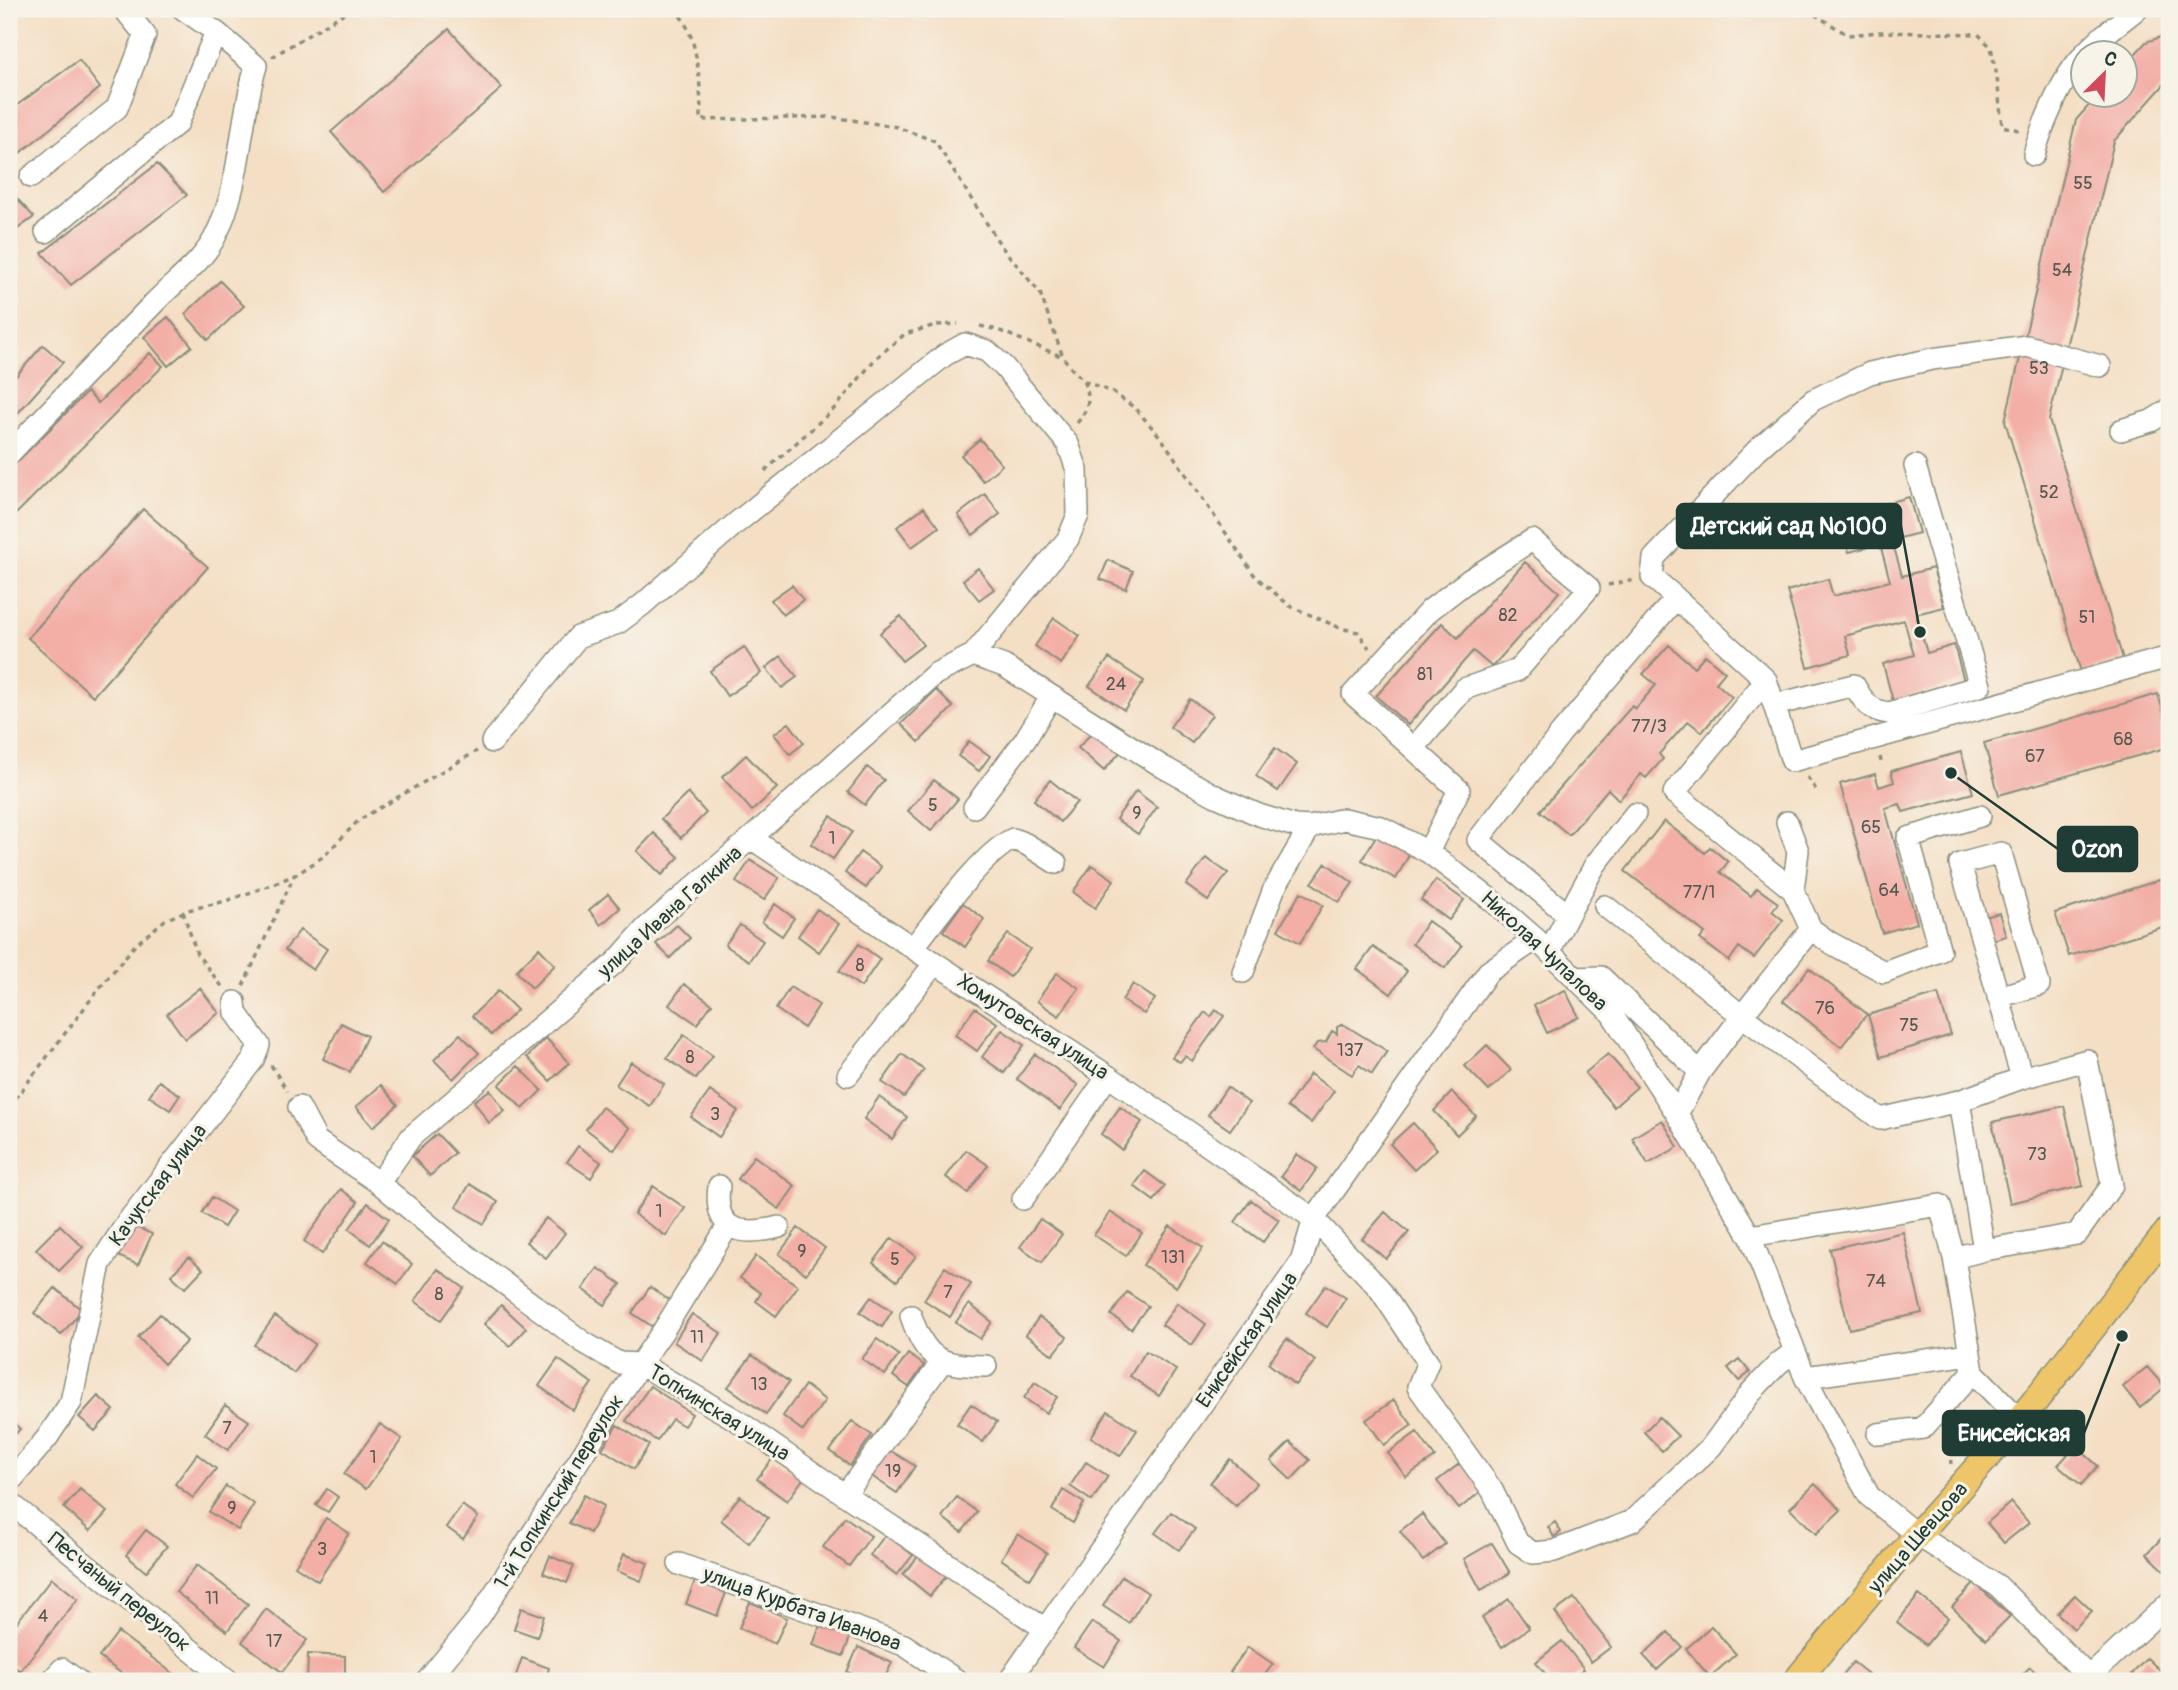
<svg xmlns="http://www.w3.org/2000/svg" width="2178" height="1690" viewBox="0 0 2178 1690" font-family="Pangolin,sans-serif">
<rect width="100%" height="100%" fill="#f7f3e8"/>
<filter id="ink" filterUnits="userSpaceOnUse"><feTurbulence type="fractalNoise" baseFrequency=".0143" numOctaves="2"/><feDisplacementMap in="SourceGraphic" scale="14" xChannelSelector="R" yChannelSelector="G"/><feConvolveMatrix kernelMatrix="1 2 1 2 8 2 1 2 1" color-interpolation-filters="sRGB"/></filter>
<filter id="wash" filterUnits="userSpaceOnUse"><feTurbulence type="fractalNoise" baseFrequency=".00686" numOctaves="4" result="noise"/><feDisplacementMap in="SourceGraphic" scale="28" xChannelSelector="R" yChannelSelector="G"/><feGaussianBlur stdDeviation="1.57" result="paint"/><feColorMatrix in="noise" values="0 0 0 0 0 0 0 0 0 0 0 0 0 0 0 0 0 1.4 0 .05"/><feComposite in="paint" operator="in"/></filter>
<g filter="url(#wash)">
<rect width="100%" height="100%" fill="#f4dfc5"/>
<g id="blocks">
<path fill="#f3aea6" d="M449,29L502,88L384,192L331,132Z
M2169,34V79L2114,141L2049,420L2123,659L2081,672L2005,421L2076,120L2099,94H2126V64L2146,42Z
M79,60L100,88L9,162V111Z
M157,164L187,195L71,285L42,253Z
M9,190L34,217L9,235Z
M220,281L244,306L208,340L185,314Z
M168,317L192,346L168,366L144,337Z
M43,345L63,362L9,423V384Z
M150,353L163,366L9,521V470L87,392L98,403Z
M980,439L1002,465L983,481L961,455Z
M985,494L1000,514L973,535L958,515Z
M1909,497L1919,533L1892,540L1902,576L1933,568L1944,607L1916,614L1927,653L1954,645L1964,681L1893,701L1883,664L1914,655L1904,620L1845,636L1850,655L1808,667L1787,591L1828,579L1833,596L1890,581L1880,544L1849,552L1839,517Z
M924,507L939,527L912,547L897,527Z
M143,509L208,567L93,696L28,638Z
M1108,560L1133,571L1126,589L1100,579Z
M1525,562L1559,592L1492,667L1473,651L1408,725L1376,696L1442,623L1458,638Z
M978,568L994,589L979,600L963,580Z
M792,585L803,600L783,615L771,600Z
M901,616L923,645L902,661L880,633Z
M1054,618L1080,636L1061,664L1035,646Z
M1669,645L1694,667L1705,655L1725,672L1716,683L1732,697L1702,732L1688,721L1659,754L1663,759L1646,778L1641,774L1619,800L1608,789L1569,835L1540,811L1632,706L1635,709L1656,685L1643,674Z
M744,647L761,673L727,696L710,671Z
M781,656L797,677L782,688L766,668Z
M1109,658L1144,681L1124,710L1089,686Z
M936,690L953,707L919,742L901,724Z
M2158,694L2169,731V747L1999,795L1984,743Z
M1190,699L1212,715L1192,743L1170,727Z
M789,723L804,743L790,754L774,734Z
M1096,728L1122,750L1104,771L1078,748Z
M969,741L990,756L979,771L958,756Z
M1275,748L1297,764L1278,791L1256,776Z
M1961,752L1973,793L1903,812L1900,804L1885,808L1917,923L1882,933L1840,784L1875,774L1879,787L1894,782L1891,771Z
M746,755L777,788L752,811L722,777Z
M867,767L884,780L865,805L848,792Z
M934,780L958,799L931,831L908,811Z
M1050,780L1077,802L1060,822L1034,800Z
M1136,791L1157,807L1138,834L1116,819Z
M688,793L706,813L681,838L661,819Z
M831,816L852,832L833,859L811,844Z
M1664,821L1705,853L1710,847L1728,862L1720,872L1751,896L1757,888L1778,903L1772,911L1783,920L1754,958L1739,947L1729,961L1700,939L1705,933L1625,871Z
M654,833L679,857L662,875L637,851Z
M1377,834L1410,853L1396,879L1362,860Z
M860,852L881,867L866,888L845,873Z
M1206,858L1228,873L1208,901L1186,885Z
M750,860L779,878L764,900L736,882Z
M1326,863L1353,883L1339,902L1312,883Z
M1092,865L1114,880L1095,908L1073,892Z
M2169,877V925L2069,956L2055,913Z
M1436,880L1464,900L1449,920L1421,900Z
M1301,892L1323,905L1300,943L1278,930Z
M608,894L620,908L601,925L589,910Z
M963,903L984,919L965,947L943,931Z
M775,904L794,918L782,936L762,922Z
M817,909L839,924L819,952L798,936Z
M1999,913L2006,936L1988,941L1981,918Z
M1428,921L1462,946L1445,968L1412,944Z
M677,925L690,938L670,958L656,944Z
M740,925L763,941L749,961L725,945Z
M300,930L327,949L313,970L285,950Z
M1008,934L1030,949L1010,977L988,961Z
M859,944L880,959L861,987L839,971Z
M1373,947L1407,971L1391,994L1357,969Z
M539,948L555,965L532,988L516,971Z
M1809,968L1867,1014L1841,1047L1783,1001Z
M1057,973L1079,988L1059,1016L1037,1001Z
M684,984L712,1004L697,1024L669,1005Z
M1133,984L1155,999L1144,1014L1122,1000Z
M790,987L819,1005L804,1028L776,1009Z
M200,988L219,1013L185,1039L167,1014Z
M1565,990L1579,1017L1547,1033L1534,1005Z
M498,991L517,1010L491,1035L472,1016Z
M1938,994L1951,1035L1881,1057L1868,1015Z
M975,1008L997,1023L977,1051L955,1035Z
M1216,1010L1224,1016L1192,1061L1185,1056L1180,1062L1172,1057L1205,1012L1211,1017Z
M341,1023L367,1036L350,1072L323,1059Z
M1343,1024L1387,1051L1372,1074L1359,1065L1352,1075L1313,1049L1317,1043L1326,1042L1332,1031L1337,1034V1027Z
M1002,1030L1024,1045L1004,1073L982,1057Z
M460,1034L479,1053L453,1079L434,1060Z
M684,1035L713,1056L696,1079L667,1058Z
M546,1038L569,1063L550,1081L527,1057Z
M1487,1045L1511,1070L1489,1091L1465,1066Z
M902,1054L924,1070L904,1097L882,1082Z
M1035,1054L1078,1085L1060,1110L1017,1079Z
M1608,1054L1637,1087L1614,1107L1585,1073Z
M631,1062L664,1084L650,1106L616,1085Z
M518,1066L542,1090L523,1109L499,1085Z
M1310,1074L1334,1091L1311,1123L1287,1107Z
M159,1081L180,1095L170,1110L149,1096Z
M381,1085L398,1105L373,1127L356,1107Z
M1227,1087L1249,1103L1230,1130L1208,1115Z
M490,1090L505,1111L489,1123L474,1101Z
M710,1091L738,1111L719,1137L691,1117Z
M1452,1092L1476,1116L1457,1135L1434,1111Z
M879,1097L907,1117L892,1139L864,1119Z
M2064,1106L2083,1186L2010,1203L1992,1122Z
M602,1107L630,1128L614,1150L586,1129Z
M1120,1107L1142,1122L1122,1150L1101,1134Z
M1662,1120L1678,1147L1648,1164L1632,1138Z
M1413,1123L1437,1149L1414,1170L1390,1144Z
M437,1134L455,1153L430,1176L412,1156Z
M578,1146L601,1162L591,1178L567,1162Z
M966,1150L988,1165L968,1193L946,1177Z
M1297,1154L1317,1168L1301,1191L1281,1176Z
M754,1156L795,1186L779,1209L738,1179Z
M1145,1171L1165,1186L1154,1201L1134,1186Z
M470,1184L498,1202L484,1224L456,1207Z
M653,1186L685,1208L666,1236L634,1214Z
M341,1189L358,1202L322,1254L304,1241Z
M212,1197L234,1211L224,1227L202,1213Z
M1251,1200L1279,1220L1263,1242L1235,1222Z
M368,1203L389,1219L370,1245L349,1229Z
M1110,1212L1142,1233L1126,1256L1094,1235Z
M1385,1212L1409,1232L1386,1259L1362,1239Z
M546,1218L565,1233L546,1258L526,1242Z
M1040,1219L1062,1234L1042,1262L1020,1247Z
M129,1224L152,1234L138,1265L116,1255Z
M60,1225L83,1247L59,1271L36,1249Z
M1170,1226L1203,1248L1176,1287L1143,1265Z
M798,1228L825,1248L806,1274L779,1254Z
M1903,1232L1922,1313L1849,1329L1830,1249Z
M892,1238L916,1256L897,1281L873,1263Z
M382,1241L412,1264L398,1284L367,1262Z
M756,1256L798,1286L776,1316L756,1301L761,1293L740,1278Z
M189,1257L203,1269L185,1288L171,1275Z
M945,1267L971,1284L950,1317L924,1300Z
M598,1268L621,1284L605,1305L583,1289Z
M438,1269L464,1288L441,1320L415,1301Z
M1326,1285L1346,1298L1327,1327L1306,1313Z
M650,1287L670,1301L653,1327L632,1313Z
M55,1288L82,1310L61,1335L34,1313Z
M1127,1292L1148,1306L1131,1329L1111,1315Z
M871,1297L892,1311L882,1327L860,1312Z
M1177,1303L1206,1324L1192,1345L1162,1325Z
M969,1304L992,1322L980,1339L956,1322Z
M501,1305L526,1328L510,1346L484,1324Z
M160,1314L187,1341L164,1364L138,1337Z
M692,1314L721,1333L703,1361L674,1342Z
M275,1316L315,1344L294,1373L254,1345Z
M1039,1317L1067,1337L1053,1355L1026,1335Z
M877,1339L899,1355L885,1375L862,1359Z
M1287,1339L1315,1361L1295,1385L1268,1363Z
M1146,1351L1176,1370L1159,1396L1130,1376Z
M908,1354L924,1365L909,1387L893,1376Z
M752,1355L789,1382L766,1414L728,1387Z
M558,1359L592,1383L573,1410L539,1386Z
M1739,1359L1750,1372L1739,1381L1728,1368Z
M2147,1367L2165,1387L2140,1408L2123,1387Z
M1035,1382L1057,1397L1046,1413L1024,1398Z
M805,1385L825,1400L803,1431L783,1416Z
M650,1386L692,1414L684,1426L672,1419L657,1441L626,1421Z
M98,1396L114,1410L95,1431L79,1417Z
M1394,1400L1412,1425L1384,1445L1366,1420Z
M971,1404L997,1422L983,1442L957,1424Z
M225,1405L249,1421L228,1450L205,1434Z
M1108,1411L1137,1430L1120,1456L1091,1437Z
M1659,1417L1678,1436L1662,1451L1644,1432Z
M9,1419L20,1429L9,1441Z
M852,1421L872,1435L850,1466L830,1451Z
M380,1424L402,1439L366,1489L344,1474Z
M617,1425L649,1445L634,1469L602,1449Z
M1417,1432L1435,1457L1406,1477L1388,1453Z
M1290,1442L1310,1460L1291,1480L1271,1461Z
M2076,1446L2098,1466L2081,1485L2058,1465Z
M888,1449L915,1466L897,1493L870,1475Z
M197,1454L216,1469L193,1498L175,1484Z
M773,1458L803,1479L787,1501L757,1479Z
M1230,1459L1257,1483L1236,1506L1210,1483Z
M1463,1461L1485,1488L1459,1509L1437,1481Z
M1086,1462L1108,1476L1092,1501L1070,1486Z
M1815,1484L1841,1510L1816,1534L1790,1508Z
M226,1486L254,1504L238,1530L209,1512Z
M80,1489L107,1512L90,1531L64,1508Z
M327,1489L338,1497L328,1512L316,1505Z
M1063,1490L1084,1503L1073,1523L1052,1510Z
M584,1495L604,1506L590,1533L569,1523Z
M740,1496L768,1518L749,1543L721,1520Z
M957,1497L977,1512L962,1532L942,1517Z
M2011,1502L2029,1523L2004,1543L1987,1523Z
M462,1505L478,1517L463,1539L446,1527Z
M1171,1512L1195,1529L1179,1550L1155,1533Z
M1422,1514L1445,1544L1423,1561L1400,1531Z
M845,1517L871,1536L849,1566L823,1547Z
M326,1518L349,1533L318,1581L295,1566Z
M1555,1522L1561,1532L1554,1537L1548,1527Z
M146,1530L167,1546L146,1572L126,1555Z
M2166,1533L2169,1536V1565L2164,1570L2147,1554Z
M886,1534L913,1555L897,1575L870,1555Z
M1018,1534L1047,1553L1030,1579L1001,1559Z
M1492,1543L1510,1573L1481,1590L1464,1559Z
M921,1553L948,1574L930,1596L903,1574Z
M624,1554L648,1563L641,1581L617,1571Z
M550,1556L574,1566L567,1583L543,1573Z
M197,1565L248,1604L227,1631L176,1592Z
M1122,1576L1148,1593L1129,1623L1103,1606Z
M52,1578L78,1599L20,1671L9,1662V1632Z
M695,1581L726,1593L717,1616L686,1604Z
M1975,1583L2010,1616L1986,1640L1952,1607Z
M1919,1595L1948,1618L1926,1645L1897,1622Z
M2075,1595L2092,1611L2074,1629L2057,1613Z
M1574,1598L1611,1647L1591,1662L1555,1612Z
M1509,1599L1529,1628L1502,1647L1482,1618Z
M750,1602L787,1618L775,1644L739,1628Z
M521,1608L544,1616L537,1637L514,1629Z
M266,1609L307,1640L282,1672L242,1642Z
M1092,1622L1121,1641L1104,1667L1074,1648Z
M821,1623L851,1635L843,1656L813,1645Z
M1711,1626L1736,1654L1710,1677L1686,1649Z
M118,1632L183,1681H132L99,1657Z
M1668,1632L1682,1647L1657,1670L1643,1655Z
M1562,1641L1584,1669L1568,1681H1551L1536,1662Z
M858,1647L892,1663L883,1681H868L847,1672Z
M1248,1647L1273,1664L1260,1681H1243L1230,1672Z
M308,1654L345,1656V1681H307Z
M522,1658L549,1668L545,1681H514Z
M2147,1658L2169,1679V1681H2139L2132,1674Z
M1853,1662L1877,1681H1838Z
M2030,1667L2044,1681H2016Z"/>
</g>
</g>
<g filter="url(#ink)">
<use href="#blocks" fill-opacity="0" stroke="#8a8e7c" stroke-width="2"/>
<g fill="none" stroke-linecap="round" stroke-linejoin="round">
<defs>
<path id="minor" d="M2086,52L2104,35L2137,9
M2034,155C2041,127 2063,75 2084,55
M31,177L117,108L145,35L124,9
M46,232L178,123L216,32
M2121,430L2151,421L2169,410
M9,454C57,403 105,353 154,303C174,282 202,263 215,237C242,184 239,122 256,66L216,32L183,9
M1676,598L1652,577L1654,558L1757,450L1813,400L1870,373L1932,359L2027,346L2100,366
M973,655L1004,666L1163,767L1216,796L1259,815L1295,826L1310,827L1344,819L1381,827L1428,852L1490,899L1536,939L1611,1013L1677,1114L1750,1236L1805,1377L1869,1496L1917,1535L1998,1586L2089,1677
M1766,680L1674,793L1793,890L1811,929
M1774,705L1854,685C1864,702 1869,711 1889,713L1980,686L1915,466
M1414,748L1464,689L1518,670L1589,588L1532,540L1469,580L1430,610L1353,694L1459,790L1428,852
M974,807L1025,740L1051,697
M1635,814L1595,865L1568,915L1478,840L1561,733L1676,598L1766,680L1792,761L2169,657
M1787,822L1798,851L1793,890
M751,838L935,963L1108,1076L1314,1219L1379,1288L1428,1362L1418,1387L1492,1490L1518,1543L1533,1553L1554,1551L1632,1521L1711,1447L1752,1391L1779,1363L1794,1352
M1605,906L1742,1016L1700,1072L1677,1114
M913,948C936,919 981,854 1013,839L1026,844L1056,863
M1549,952L1568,915
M1243,972L1274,889L1310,827
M1575,978L1601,977L1700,1072
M1998,997L2039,985L2001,853L1960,864L2022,1078
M848,1075L935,963
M1959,1101L1984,1250
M299,1107L317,1141L379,1183L453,1245L583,1342L619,1363L640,1364L738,1421L845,1495L1045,1629
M379,1183L411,1137L617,961L646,928L751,838L935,674L973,655L1068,539L1078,515L1077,470L1068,444L1004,367L987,351L965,344L945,355L735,524L642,605L618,623L578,637L492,742
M719,1186C713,1233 742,1236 779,1227
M1023,1199L1108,1076
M1750,1236L1940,1205L1954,1258L1973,1372L2020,1420
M1954,1258L1984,1250L2077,1234L2112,1185L2087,1060L2022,1078L1959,1101L1880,1119L1742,1016L1811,929L1829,942L1884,972L1940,951L1908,838L1980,816
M911,1316C926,1361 941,1365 986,1366
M1805,1377L1970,1354
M1878,1434L1923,1428L1973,1372
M9,1483L47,1438L71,1402L100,1264L128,1221L253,1060L259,1045L236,1013L235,1002
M845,1495L942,1362
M9,1502L229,1681
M679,1564L904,1645L958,1681
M51,1681L62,1669L78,1681
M427,1681L480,1616L640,1364L663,1331L728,1226
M1009,1681L1301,1262L1314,1219L1488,972L1536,939
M2085,1681L2169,1603"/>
<path id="major" d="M1796,1681L1917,1535L2020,1420L2169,1230"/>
</defs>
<use href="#minor" stroke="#8a8e7c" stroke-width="24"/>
<use href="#major" stroke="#8a8e7c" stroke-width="29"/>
<path stroke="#8a8e7c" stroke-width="3.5" stroke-dasharray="5 5" stroke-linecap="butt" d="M673,9C699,27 701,91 701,120L832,117L897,127L935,141L1001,246L1040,293L1063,357L1071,368L1084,381L1112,392L1135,408L1162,439L1255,576L1290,606L1340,628L1358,632L1369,648
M1806,9L1848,35L1879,32L1978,34L1991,47L1997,77L2002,126L2023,131
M272,57L351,9
M980,326L998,330L1063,357
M1077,423C1089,408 1091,399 1084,381
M765,471L836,407L876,358L905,334L936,325L958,324
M1608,585L1635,580
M1880,757L1882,766
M1807,777L1817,791
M183,912L197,954L224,989
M243,986L294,876
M271,1065L287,1091
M9,1107L98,990L135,945L165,920L188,910L226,901L274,884L299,873L324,856L359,820L477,751
M1948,1430L1951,1464"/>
<use href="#minor" stroke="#fff" stroke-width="21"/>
<use href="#major" stroke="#eec569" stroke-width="26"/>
</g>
</g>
<g text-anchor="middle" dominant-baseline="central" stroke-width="6" stroke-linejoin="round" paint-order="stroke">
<g font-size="18" fill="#545950">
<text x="2083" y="183">55</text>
<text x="2062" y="270">54</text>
<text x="2039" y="368">53</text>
<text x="2049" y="492">52</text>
<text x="1508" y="615">82</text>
<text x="2087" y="617">51</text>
<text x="1425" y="674">81</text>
<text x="1116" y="684">24</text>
<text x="1649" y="726">77/3</text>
<text x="2123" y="739">68</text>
<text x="2035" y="756">67</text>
<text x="933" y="805">5</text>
<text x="1137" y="813">9</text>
<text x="1871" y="827">65</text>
<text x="832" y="838">1</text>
<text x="1889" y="890">64</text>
<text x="1699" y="892">77/1</text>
<text x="860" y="965">8</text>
<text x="1825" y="1008">76</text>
<text x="1909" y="1025">75</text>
<text x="1350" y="1050">137</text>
<text x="690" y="1057">8</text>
<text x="715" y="1114">3</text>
<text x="2037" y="1154">73</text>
<text x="659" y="1211">1</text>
<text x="802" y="1251">9</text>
<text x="1173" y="1257">131</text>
<text x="895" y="1259">5</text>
<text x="1876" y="1281">74</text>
<text x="948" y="1292">7</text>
<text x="439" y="1294">8</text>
<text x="697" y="1337">11</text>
<text x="759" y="1384">13</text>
<text x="227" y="1428">7</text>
<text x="373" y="1457">1</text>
<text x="893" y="1471">19</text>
<text x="232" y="1508">9</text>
<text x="322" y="1549">3</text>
<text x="212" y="1598">11</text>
<text x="43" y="1616">4</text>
<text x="274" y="1641">17</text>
</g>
<g font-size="21" fill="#1f3d34" stroke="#f7f3e8">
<text transform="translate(670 912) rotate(-42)">улица Ивана Галкина</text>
<text transform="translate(1544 951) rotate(43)">Николая Чупалова</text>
<text transform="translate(1033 1027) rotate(33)">Хомутовская улица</text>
<text transform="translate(158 1185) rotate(-53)">Качугская улица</text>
<text transform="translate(1247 1340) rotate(-55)">Енисейская улица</text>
<text transform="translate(719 1413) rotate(32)">Топкинская улица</text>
<text transform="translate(559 1492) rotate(-58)">1-й Топкинский переулок</text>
<text transform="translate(1918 1538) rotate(-49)">улица Шевцова</text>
<text transform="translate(119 1592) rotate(39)">Песчаный переулок</text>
<text transform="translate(802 1609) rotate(20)">улица Курбата Иванова</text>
</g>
</g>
<path fill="none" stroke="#1f3d34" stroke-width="2.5" d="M1920 632L1901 526M1951 773L2058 849M2122 1336L2084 1433"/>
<g fill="#1f3d34" stroke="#f7f3e8" stroke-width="2.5">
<circle cx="1920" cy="632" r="7"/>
<circle cx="1951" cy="773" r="7"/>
<circle cx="2122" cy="1336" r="7"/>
</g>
<g fill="#1f3d34" stroke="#1f3d34" stroke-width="2.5">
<rect x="1677" y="504" width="224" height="44" rx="7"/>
<rect x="2058" y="827" width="79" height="44" rx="7"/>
<rect x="1943" y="1411" width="141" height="44" rx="7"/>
</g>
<g font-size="23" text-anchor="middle" font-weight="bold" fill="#fff">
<text x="1789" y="534">Детский сад №100</text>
<text x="2097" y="857">Ozon</text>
<text x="2014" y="1441">Енисейская</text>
</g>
<rect width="2178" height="1690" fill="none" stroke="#f7f3e8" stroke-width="35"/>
<g transform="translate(2104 74) rotate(24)"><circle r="33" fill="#f7f3e8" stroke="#a1aaa0" stroke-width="2"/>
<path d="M0-5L12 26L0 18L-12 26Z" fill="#d1495b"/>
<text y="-10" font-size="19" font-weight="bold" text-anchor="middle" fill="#1f3d34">С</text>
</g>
</svg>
